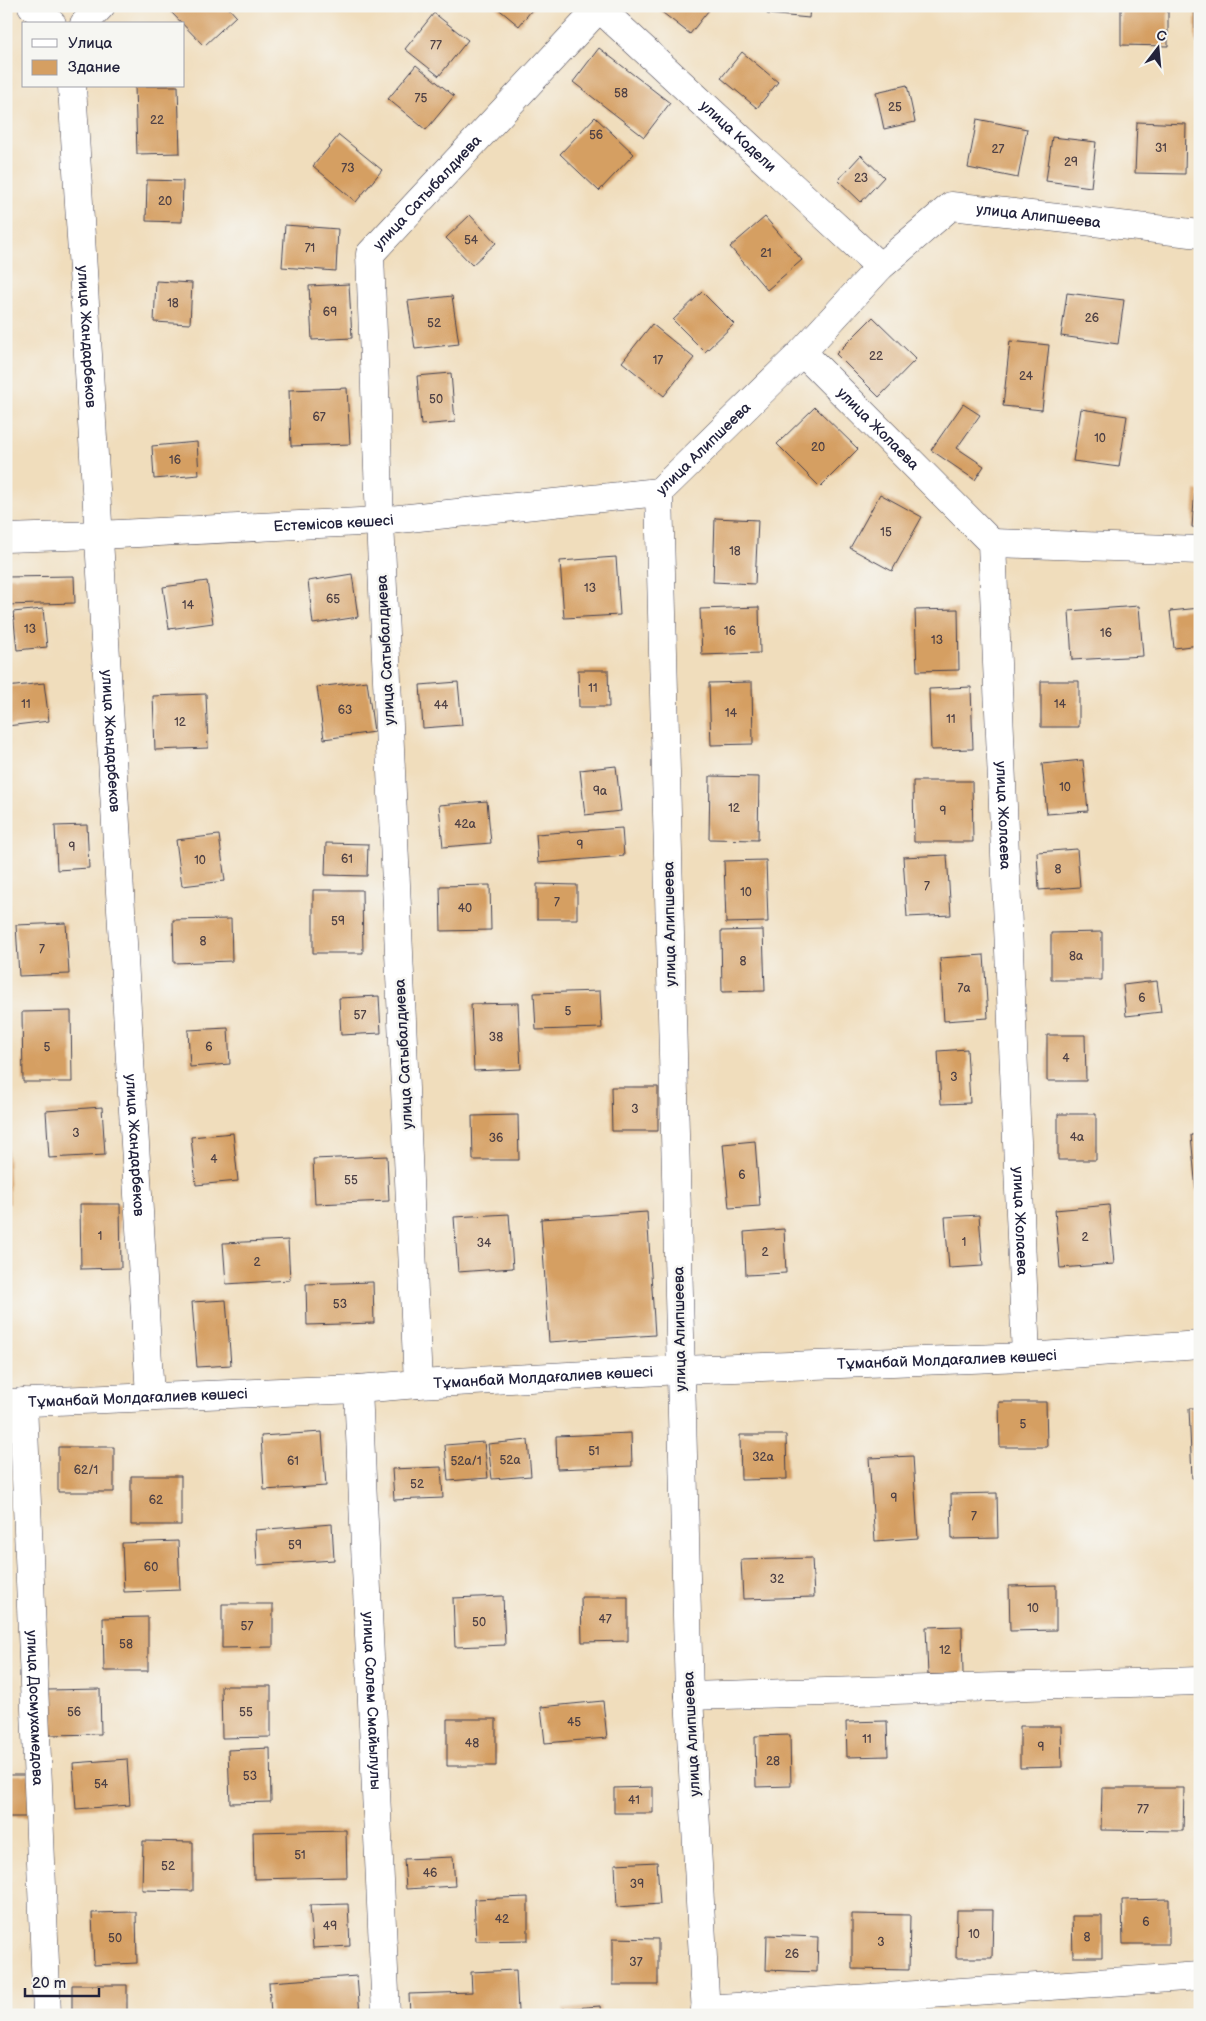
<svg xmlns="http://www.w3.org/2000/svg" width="1206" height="2021" viewBox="0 0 1206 2021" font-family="'Balsamiq Sans',sans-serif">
<rect width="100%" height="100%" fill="#f6f6f2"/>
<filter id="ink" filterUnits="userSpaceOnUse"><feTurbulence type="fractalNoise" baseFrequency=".02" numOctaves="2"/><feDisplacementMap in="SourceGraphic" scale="10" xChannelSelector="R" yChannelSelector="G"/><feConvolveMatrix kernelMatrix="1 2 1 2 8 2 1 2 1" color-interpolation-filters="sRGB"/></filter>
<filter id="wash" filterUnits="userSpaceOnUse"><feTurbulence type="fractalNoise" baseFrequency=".0096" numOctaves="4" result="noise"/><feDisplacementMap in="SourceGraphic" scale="20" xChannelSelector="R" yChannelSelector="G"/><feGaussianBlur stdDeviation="1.12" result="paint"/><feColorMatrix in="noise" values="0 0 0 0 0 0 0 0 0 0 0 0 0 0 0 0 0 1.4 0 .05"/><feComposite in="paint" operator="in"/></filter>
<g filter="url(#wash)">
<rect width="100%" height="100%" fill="#f0ddbc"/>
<g id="blocks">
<path fill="#d59f62" d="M175,6H227L236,16L204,46L170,11Z
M495,6H535L519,26Z
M654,6H712L690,34Z
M767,6H810L809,18L767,14Z
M1121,6H1168V46L1121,45Z
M1195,6H1200V41H1195Z
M434,13L468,40L439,76L405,49Z
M599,48L670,103L644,137L573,82Z
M742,52L778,82L757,108L721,78Z
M416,65L454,96L426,130L388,99Z
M907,85L915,122L884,129L876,92Z
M135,86H178L180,153L137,154Z
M595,117L634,154L599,191L560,154Z
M977,119L1027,129L1018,178L968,168Z
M1137,122L1186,124L1185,174L1135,173Z
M339,135L382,170L356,202L313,166Z
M1052,137L1096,142L1091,187L1046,181Z
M861,155L884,177L861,202L838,180Z
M147,180L183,181L182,222L146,221Z
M470,215L496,243L472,265L446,238Z
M765,217L802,260L767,290L730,247Z
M285,225L338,229L336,271L282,267Z
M156,281L192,283L190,324L154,322Z
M349,284L352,338L312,340L309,286Z
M702,292L734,324L705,352L673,320Z
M1067,293L1124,300L1118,344L1061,336Z
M452,296L459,344L415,349L408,301Z
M873,317L916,359L879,397L836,354Z
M652,324L694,358L664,396L622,362Z
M1010,341L1049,345L1042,410L1003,406Z
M451,373L455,422L421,425L417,376Z
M347,388L350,444L291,446L289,390Z
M963,404L980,415L957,448L984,466L975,480L931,450Z
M815,407L858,449L820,487L777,444Z
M1081,409L1127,416L1119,467L1073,461Z
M197,442L199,475L154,479L152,446Z
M1195,490L1200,491V528L1192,527Z
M880,494L922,517L892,571L850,548Z
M715,518L758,520L755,584L713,582Z
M616,557L620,615L564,618L560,561Z
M352,574L358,617L313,624L308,581Z
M74,576L75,603L6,605V577Z
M207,581L213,623L169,629L163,587Z
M1139,606L1143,656L1072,660L1069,611Z
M759,607L760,653L702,655L700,609Z
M1200,608V645L1174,648L1170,611Z
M43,609L47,647L17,650L13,612Z
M958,609L959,670L917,671L915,610Z
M578,670H608L609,707H579Z
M367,681L374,732L324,739L317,687Z
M1041,681H1079V727H1041Z
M458,682L462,725L423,728L420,685Z
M752,682L753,744L711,745L709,683Z
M44,683L49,721L7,726L6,687Z
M971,687L973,749L931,750L929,689Z
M206,694L208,748L155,750L153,696Z
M1083,760L1088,811L1047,814L1042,764Z
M616,766L621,811L585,815L580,770Z
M710,776L759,777L758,840L709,839Z
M913,781H972L973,842H914Z
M487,801L491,843L443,847L439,805Z
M87,825L89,868L57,870L55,826Z
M622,828L624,856L538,863L536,834Z
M219,835L225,881L182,886L176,840Z
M326,843L368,844L367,876L325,875Z
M1077,849L1080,887L1039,890L1037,852Z
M947,855L951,915L907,917L903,857Z
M766,860L768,922L726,923L724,861Z
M537,884L577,885V919H537Z
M490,885L491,930L441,931L440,886Z
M313,890H362L363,953H313Z
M231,919L232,961L174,963L173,920Z
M66,923L69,974L19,976L16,925Z
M763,930L765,991L722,992L721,931Z
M1102,932V980H1051V933Z
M984,955L988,1018L944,1021L940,958Z
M1157,981L1161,1012L1126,1016L1123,985Z
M600,991L602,1028L536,1030L534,993Z
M379,996L381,1033L341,1035L339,998Z
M518,1003L521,1069L474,1071L471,1004Z
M71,1011L72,1082H23L22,1012Z
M228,1028L230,1064L190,1067L188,1030Z
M1047,1035H1085L1086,1081H1047Z
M967,1049L970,1103L941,1104L938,1051Z
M611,1087H658V1131H612Z
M102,1107L105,1155L49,1158L46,1111Z
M1058,1114H1096V1160H1058Z
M518,1115L519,1160H473L472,1116Z
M233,1133L238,1181L196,1185L191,1137Z
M1200,1134V1191H1196L1191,1135Z
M755,1141L760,1206L729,1208L723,1144Z
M6,1148H8L10,1204H6Z
M387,1156L389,1201L315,1204L313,1159Z
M80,1204H120L121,1268L81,1269Z
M1109,1205L1114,1264L1060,1268L1055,1210Z
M647,1212L655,1335L549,1342L541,1219Z
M509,1214L513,1268L458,1272L454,1217Z
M979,1215L983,1266L949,1268L945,1217Z
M784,1229L786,1273L746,1275L744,1232Z
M288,1240L290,1280L226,1284L223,1243Z
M373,1282L374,1323L307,1325L306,1284Z
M226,1300L231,1365L197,1367L192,1302Z
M999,1402H1046L1047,1447H1000Z
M1189,1408H1200V1478H1192Z
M322,1432L326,1486L264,1490L261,1436Z
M631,1433L632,1466L557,1469L556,1436Z
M740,1435H786L787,1479L741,1480Z
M528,1440L531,1476L492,1479L488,1444Z
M484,1442L488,1478L448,1481L445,1445Z
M58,1447H114V1492H58Z
M913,1456L918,1538L875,1541L869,1458Z
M441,1467L443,1498L394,1500L392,1469Z
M131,1476H181V1525H131Z
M997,1493L998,1538L952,1539L951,1494Z
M332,1524L334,1560L257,1565L255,1530Z
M178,1541L180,1590L124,1592L122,1543Z
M812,1558L814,1597L743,1599L741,1560Z
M1056,1585V1630L1010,1631L1009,1586Z
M503,1596L505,1645L455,1647L453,1598Z
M581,1597H628V1641L582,1642Z
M222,1604H273V1647L222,1648Z
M148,1617V1671H104L103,1618Z
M962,1626L963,1674L928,1675L926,1627Z
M221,1686H271V1737L222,1738Z
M100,1689L101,1734L49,1735L48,1690Z
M603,1701L607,1738L545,1743L541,1707Z
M447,1719H496V1766H447Z
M887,1721L888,1756L847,1757L846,1722Z
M1020,1726H1061L1062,1767L1020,1768Z
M790,1735L791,1786L756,1787L755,1736Z
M270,1748L271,1802L230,1803L228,1750Z
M127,1759L130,1805L76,1809L73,1763Z
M6,1775H29L30,1817H6Z
M653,1787V1813H614V1788Z
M1102,1788H1184L1183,1831L1101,1830Z
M346,1830L347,1877L254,1879L253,1832Z
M143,1841L193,1842V1891L142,1890Z
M6,1848H8L10,1891H6Z
M453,1857L455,1886L406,1889L404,1859Z
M657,1862L660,1904L617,1907L615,1864Z
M528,1897V1940L476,1941L474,1899Z
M1169,1899V1944H1123L1122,1900Z
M348,1904L350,1946L313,1948L310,1905Z
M957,1910H993L992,1958H956Z
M136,1912L137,1963L94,1965L92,1913Z
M852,1914L910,1915L909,1970L852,1969Z
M1072,1916H1102V1957H1073Z
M767,1935L818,1937L817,1972L766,1970Z
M613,1938L658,1939V1985H613Z
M516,1970L518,2012L410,2015L409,1994L472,1992L471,1972Z
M357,1976L360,2015H271L269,1982Z
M72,1985H127V2015H72Z
M600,2006L601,2015H564L563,2009Z"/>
</g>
</g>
<g filter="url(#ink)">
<use href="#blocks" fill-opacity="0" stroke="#413e4e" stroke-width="1"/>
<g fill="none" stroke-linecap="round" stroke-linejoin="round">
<defs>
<g id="street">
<path d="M32,6L52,24"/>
<path id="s1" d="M597,6L880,267"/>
<path d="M84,24L101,6"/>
<path id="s2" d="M72,86L150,1396"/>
<path id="s3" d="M802,352L992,543L1026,1357"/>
<path id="s4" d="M6,538L98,535L380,521L659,492"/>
<path d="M992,543L1200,550"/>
<path id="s5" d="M418,1384L380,521L370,254L601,6"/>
<path id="s6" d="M358,1389L386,2015"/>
<path id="s7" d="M23,1402L47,2015"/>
<path id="s8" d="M6,1403L358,1389L418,1384L681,1370L1026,1357L1200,1345"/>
<path d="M689,1696L1200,1681"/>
<path d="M705,2009L1200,1976"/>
<path id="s9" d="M706,2015L689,1696L659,492L802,352L880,267L951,206L1200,234"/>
</g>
</defs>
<use href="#street" stroke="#413e4e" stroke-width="29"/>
<use href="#street" stroke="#fff" stroke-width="28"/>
</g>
</g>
<g text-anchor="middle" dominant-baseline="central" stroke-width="5" stroke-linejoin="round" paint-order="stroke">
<g font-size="12" fill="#4f4145">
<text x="436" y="45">77</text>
<text x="621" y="93">58</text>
<text x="421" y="98">75</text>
<text x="895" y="107">25</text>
<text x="157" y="120">22</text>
<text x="596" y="135">56</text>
<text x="1161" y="148">31</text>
<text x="998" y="149">27</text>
<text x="1071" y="162">29</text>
<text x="348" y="168">73</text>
<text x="861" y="178">23</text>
<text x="165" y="201">20</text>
<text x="471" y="240">54</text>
<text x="310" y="248">71</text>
<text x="766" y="253">21</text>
<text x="173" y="303">18</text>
<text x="330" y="312">69</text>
<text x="1092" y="318">26</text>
<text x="434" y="323">52</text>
<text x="876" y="356">22</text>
<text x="658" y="360">17</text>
<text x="1026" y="376">24</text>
<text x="436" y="399">50</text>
<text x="319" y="417">67</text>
<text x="1100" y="438">10</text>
<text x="818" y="447">20</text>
<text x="175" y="460">16</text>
<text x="886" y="532">15</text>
<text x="735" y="551">18</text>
<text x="590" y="588">13</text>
<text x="333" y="599">65</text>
<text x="188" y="605">14</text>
<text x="30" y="629">13</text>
<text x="730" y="631">16</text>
<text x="1106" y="633">16</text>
<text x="937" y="640">13</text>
<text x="593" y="688">11</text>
<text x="26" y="704">11</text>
<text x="1060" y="704">14</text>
<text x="441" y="705">44</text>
<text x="345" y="710">63</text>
<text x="731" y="713">14</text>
<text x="951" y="719">11</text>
<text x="180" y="722">12</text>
<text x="1065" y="787">10</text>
<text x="600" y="791">9а</text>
<text x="734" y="808">12</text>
<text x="943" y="811">9</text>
<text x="465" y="824">42а</text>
<text x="580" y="845">9</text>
<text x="72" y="847">9</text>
<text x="347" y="859">61</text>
<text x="200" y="860">10</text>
<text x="1058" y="869">8</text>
<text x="927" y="886">7</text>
<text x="746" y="892">10</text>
<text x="557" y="902">7</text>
<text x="465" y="908">40</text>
<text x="338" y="921">59</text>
<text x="203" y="941">8</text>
<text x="42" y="949">7</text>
<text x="1076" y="956">8а</text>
<text x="743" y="961">8</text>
<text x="964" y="988">7а</text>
<text x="1142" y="998">6</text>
<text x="568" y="1011">5</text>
<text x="360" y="1015">57</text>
<text x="496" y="1037">38</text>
<text x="47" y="1047">5</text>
<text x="209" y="1047">6</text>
<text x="1066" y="1058">4</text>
<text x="954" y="1077">3</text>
<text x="635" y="1109">3</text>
<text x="76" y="1133">3</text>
<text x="1077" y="1137">4а</text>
<text x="496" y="1138">36</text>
<text x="214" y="1159">4</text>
<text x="742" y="1175">6</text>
<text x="351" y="1180">55</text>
<text x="100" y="1236">1</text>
<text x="1085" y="1237">2</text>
<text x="964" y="1242">1</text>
<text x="484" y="1243">34</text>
<text x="765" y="1252">2</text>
<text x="257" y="1262">2</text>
<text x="340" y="1304">53</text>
<text x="1023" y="1424">5</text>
<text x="594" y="1451">51</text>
<text x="763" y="1457">32а</text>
<text x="510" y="1460">52а</text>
<text x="293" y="1461">61</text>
<text x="466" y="1461">52а/1</text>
<text x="86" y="1470">62/1</text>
<text x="417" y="1484">52</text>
<text x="894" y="1498">9</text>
<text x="156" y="1500">62</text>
<text x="974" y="1516">7</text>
<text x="295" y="1545">59</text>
<text x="151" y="1567">60</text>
<text x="777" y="1579">32</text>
<text x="1033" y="1608">10</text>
<text x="605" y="1619">47</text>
<text x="479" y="1622">50</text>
<text x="247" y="1626">57</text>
<text x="126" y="1644">58</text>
<text x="945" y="1650">12</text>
<text x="74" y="1712">56</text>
<text x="246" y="1712">55</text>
<text x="574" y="1722">45</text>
<text x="867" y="1739">11</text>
<text x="472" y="1743">48</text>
<text x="1041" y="1747">9</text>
<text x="773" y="1761">28</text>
<text x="250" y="1776">53</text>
<text x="101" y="1784">54</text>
<text x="634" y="1800">41</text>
<text x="1143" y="1809">77</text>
<text x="300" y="1855">51</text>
<text x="168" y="1866">52</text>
<text x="430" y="1873">46</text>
<text x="637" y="1884">39</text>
<text x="502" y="1919">42</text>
<text x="1146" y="1922">6</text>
<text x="330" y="1926">49</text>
<text x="974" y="1934">10</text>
<text x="1087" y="1937">8</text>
<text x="115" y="1938">50</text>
<text x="881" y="1942">3</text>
<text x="792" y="1954">26</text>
<text x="636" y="1962">37</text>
</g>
<g font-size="15" fill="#22223b" stroke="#f6f6f2">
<text stroke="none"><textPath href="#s1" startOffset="192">улица Кодели</textPath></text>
<text stroke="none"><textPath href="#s5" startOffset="1215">улица Сатыбалдиева</textPath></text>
<text stroke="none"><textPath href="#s9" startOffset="2021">улица Алипшеева</textPath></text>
<text stroke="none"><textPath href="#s2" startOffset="251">улица Жандарбеков</textPath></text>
<text stroke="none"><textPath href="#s3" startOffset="108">улица Жолаева</textPath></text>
<text stroke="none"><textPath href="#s9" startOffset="1586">улица Алипшеева</textPath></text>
<text stroke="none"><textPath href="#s4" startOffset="328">Естемісов көшесі</textPath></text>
<text transform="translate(386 650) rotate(-93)">улица Сатыбалдиева</text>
<text stroke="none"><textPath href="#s2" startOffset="656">улица Жандарбеков</textPath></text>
<text stroke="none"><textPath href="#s3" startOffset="542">улица Жолаева</textPath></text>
<text transform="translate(670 924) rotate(-91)">улица Алипшеева</text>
<text transform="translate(404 1054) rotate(-93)">улица Сатыбалдиева</text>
<text stroke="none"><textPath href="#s2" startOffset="1061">улица Жандарбеков</textPath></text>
<text stroke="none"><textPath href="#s3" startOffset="948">улица Жолаева</textPath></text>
<text transform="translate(680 1329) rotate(-91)">улица Алипшеева</text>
<text stroke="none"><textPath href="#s8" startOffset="942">Тұманбай Молдағалиев көшесі</textPath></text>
<text stroke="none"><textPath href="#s8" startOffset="538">Тұманбай Молдағалиев көшесі</textPath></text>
<text stroke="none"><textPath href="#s8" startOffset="132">Тұманбай Молдағалиев көшесі</textPath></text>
<text stroke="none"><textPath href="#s6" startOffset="312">улица Салем Смайылулы</textPath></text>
<text stroke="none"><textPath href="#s7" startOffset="306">улица Досмухамедова</textPath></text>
<text transform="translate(692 1734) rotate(-93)">улица Алипшеева</text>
</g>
</g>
<rect width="1206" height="2021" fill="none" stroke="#f6f6f2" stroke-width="25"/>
<rect x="22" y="22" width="162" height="65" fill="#f6f6f2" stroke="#a1a1a9"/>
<rect x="32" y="39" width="25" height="8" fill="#ffffff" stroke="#a1a1a9"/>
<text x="68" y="48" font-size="15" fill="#22223b">Улица</text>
<rect x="32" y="60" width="25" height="15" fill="#d59f62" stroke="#a1a1a9"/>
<text x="68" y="72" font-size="15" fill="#22223b">Здание</text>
<g transform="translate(1158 48) rotate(16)" stroke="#f6f6f2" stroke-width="4" paint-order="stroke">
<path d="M0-4L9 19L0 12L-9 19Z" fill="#22223b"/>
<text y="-8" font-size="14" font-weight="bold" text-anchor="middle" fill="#22223b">С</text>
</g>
<path d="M25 1988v8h74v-8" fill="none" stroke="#22223b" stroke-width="2.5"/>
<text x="32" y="1988" font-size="15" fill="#22223b" stroke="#f6f6f2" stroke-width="4" paint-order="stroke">20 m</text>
</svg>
